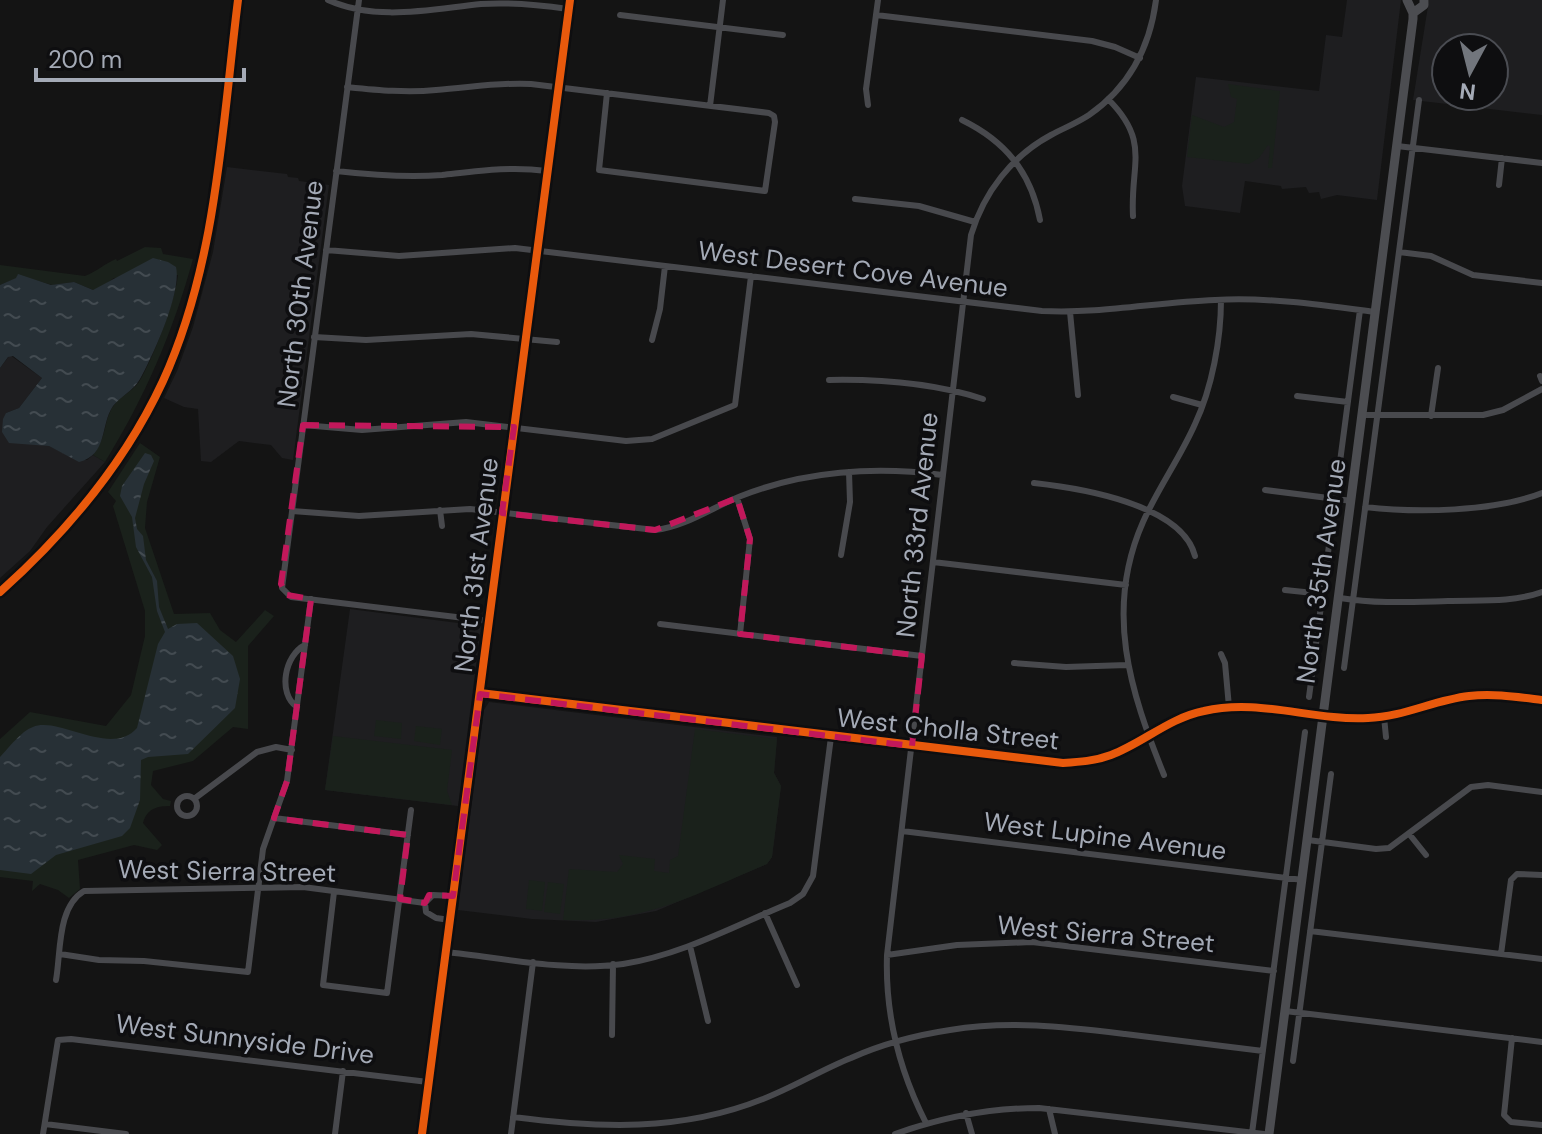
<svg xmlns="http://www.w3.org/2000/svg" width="1542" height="1134" viewBox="0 0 1542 1134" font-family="'DM Sans',sans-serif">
<defs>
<pattern id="water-ripples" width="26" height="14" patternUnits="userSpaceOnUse" patternTransform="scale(2)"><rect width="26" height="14" fill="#273036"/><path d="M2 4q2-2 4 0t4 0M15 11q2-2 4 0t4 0" fill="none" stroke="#434b51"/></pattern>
</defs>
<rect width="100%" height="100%" fill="#141414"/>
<path fill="#1e1e20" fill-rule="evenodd" d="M1347,0H1401L1377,200L1337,195L1321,199L1319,192L1309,193L1306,187L1282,189L1281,186L1245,181L1240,213L1185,206L1182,186L1196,77L1319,91L1326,35L1342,37Z
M1429,0H1542V115L1413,100ZM1446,48H1494V96H1446Z
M227,167L287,174L288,177L298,178L299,181L329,185L293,460L282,458L271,445L239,441L211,462L201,461L198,409L184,407L164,398L177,371L193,327L213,252Z
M10,355L42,378L19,408L6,413L12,441L49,446L75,459L87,460L93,455L105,462L47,527L30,551L0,578V368Z
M350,609L481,626L458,806L325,790Z
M489,702L777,737L774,773L781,786L772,857L767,864L656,911L596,922L532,919L458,910L484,710Z"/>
<path fill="#1a211b" d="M1228,84L1280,91L1272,168H1268L1270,147L1268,145L1259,158L1249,164L1187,157L1192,115L1224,127L1234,122L1237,99L1231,97Z
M145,247L161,248L163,254L193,259C173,332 145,397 105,462L93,455C107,437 103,424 112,408C118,397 132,392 139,382C153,359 175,301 178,275L114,278L102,287L93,290L74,282L52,285L17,275V278L0,285V265L85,276C96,272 104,264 116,259L117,261Z
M140,443L160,457L147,502L145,528L174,614L210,613L220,630L236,642L265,610L274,616L248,646V729L233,727L193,761L153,771L151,785L163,799L171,801L170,806C156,806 147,809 143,823L162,845L157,850L134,845L78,860L80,889L69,898L58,890L40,884L32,891L33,881L0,877V739L30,712L106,726L131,695L145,636V611L113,506L116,501L108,492Z
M376,720L402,723L401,739L374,736Z
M416,726L442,729L440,745L414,741Z
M695,729L777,739L774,773L781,786L772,857L767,864C696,894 644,924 563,920L569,869L617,872L623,864L619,855L655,859L654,871L669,873L670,860L678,856Z
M333,736L452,750L447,791L452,805L325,790Z
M529,880L545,882L542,911L526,909Z
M548,882L564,884L560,914L544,912Z"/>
<path fill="url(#water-ripples)" d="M153,258L168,262L176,267C182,292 153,356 140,379C133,391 121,396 113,406C100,425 108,455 79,462L49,446L9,443L2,432L3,419L6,413L19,408L42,378L13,356L8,357L0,368V285L16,278L18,274L51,285L74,282L93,290Z
M145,453L151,455L154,461L144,484L135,518L137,529L143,536L146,560L157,581L159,607L168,629L177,624L197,623L233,656L240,679L235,708L188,754L148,757L141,760L140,800L130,828L122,836L56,855L31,874L0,870V757C9,748 21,731 33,727C59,716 111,758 137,728L158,644L165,632L157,611L152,577L136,547L132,517L120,496L122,486Z"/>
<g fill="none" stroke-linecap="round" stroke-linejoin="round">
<path stroke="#48494d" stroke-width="6" d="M328,0C377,22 431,9 481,4C510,2 540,5 568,9
M359,0L282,588L291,597L489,621
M620,15L783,35
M876,15L1092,41L1115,47L1140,58
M347,87C377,90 406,93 436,90C468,88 498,82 531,84L769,113L774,116L775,122L765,191L599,170L607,93
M1108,99C1151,142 1130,164 1133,216
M868,105L866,89L878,0
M710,106L723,0
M962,120C1005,141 1031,172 1040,220
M1397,146L1542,163
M336,171C371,175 407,178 442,175C478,171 510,166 547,171
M1499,185L1502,158
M855,199L919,206L975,222
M326,250L399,256L515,248L1042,311C1101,314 1157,302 1215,300C1269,297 1323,305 1376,312
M1399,252L1431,256L1473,275L1542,283
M1070,312L1078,395
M314,337L366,340L471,334L557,342
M652,340L660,309L665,266
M1540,376L1542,381
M829,380C881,379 933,383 983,399
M1297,396L1348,402
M1173,397L1202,405
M1363,415H1483L1503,410L1542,389
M1431,416L1438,368
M303,425L362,430L466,422L626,441L652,439L735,405L751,276
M1034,483C1079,488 1182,504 1195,556
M1265,490L1352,501
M737,498L750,539L740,634
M1365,507C1416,513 1494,512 1542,493
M440,510L442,526
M292,511L359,516L470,509L655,530C685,527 713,507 741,496C804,471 875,466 942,475
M841,555L850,502L849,472
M933,562L1126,585
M1285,590L1323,594
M1340,598C1376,604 1411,602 1448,601C1480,600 1511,603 1542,592
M660,624L922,656
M1221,654L1225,663L1229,707
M1014,663L1066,667L1127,665
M1344,668L1419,100
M1309,697L1360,310
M297,707C277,693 285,655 305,645
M1384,717L1386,737
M1164,775C1130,691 1104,610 1143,522C1158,488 1180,458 1195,424C1212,388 1221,339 1221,300
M177 806a10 10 0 1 1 20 0a10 10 0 1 1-20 0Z
M194,799L257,752L276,747L292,750
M274,818L408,835
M902,831L1303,880
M1410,835L1426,855
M1308,840L1376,849L1389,848L1471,787L1488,785L1542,792
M334,892L323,985L387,993L411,810
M425,903L426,912L436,918L450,920
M425,903L433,895L453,896
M765,913L797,985
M1310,931L1542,959
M690,946L708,1021
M446,952C504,958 565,972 623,964C682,955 736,925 790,903L803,894L813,876L831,737
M60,954L99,960L144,961L248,972L263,849L287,781L311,599
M1501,954L1511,880L1517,874L1542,875
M887,955L957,945L1032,942L1274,971
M56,980C61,952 57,907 84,891L303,887L425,903
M1285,1011L1542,1042
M612,1035L613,964
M1512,1038L1504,1115L1511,1122L1542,1125
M1293,1061L1331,774
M1049,1109L1055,1134
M966,1113L972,1134
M513,1117C598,1128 681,1132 763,1099C794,1087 821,1070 851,1058C882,1044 917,1035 950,1030C1009,1020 1066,1027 1125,1034C1171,1040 1217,1045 1263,1051
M926,1123C899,1070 885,1015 887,955L971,235C984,192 1012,156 1051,135C1064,128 1077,123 1089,115C1129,87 1150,47 1156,0
M45,1124L126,1134
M1252,1133L1305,732
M43,1134L58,1040L71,1039L428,1082
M335,1134L343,1071
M511,1134L533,962
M895,1134C943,1117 988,1108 1039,1108L1264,1134"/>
<path stroke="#4c4d51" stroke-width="9" d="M1413,13L1424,5V0
M0,592C67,532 125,463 163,381C217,263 222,127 238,0
M480,693L1063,763C1079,762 1095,761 1111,755C1143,743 1169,718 1204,711C1259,698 1313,721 1368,718C1403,717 1434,700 1469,696C1493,693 1518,697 1542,700
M422,1134L570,0
M1269,1134L1413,19V13L1407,0"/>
<defs>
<path id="cycleway" d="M0,592C67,532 125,463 163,381C217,263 222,127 238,0
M480,693L1063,763C1079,762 1095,761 1111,755C1143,743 1169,718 1204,711C1259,698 1313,721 1368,718C1403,717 1434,700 1469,696C1493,693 1518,697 1542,700
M422,1134L570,0"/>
</defs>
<use href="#cycleway" stroke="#0e0e10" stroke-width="13"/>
<use href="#cycleway" stroke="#e8590c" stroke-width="8"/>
</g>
<path fill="none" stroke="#c2185b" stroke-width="6" stroke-dasharray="16 10" stroke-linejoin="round" d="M303,425L514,427L502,513L655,530L737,498L750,539L740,634L922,656L912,746L480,694L453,896L429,895L425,903L400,899L408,835L274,818L287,781L311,599L287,595L281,584Z"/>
<g text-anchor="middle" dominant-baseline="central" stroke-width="7" stroke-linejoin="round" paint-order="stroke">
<g font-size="26" fill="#a4aab6" stroke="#0e0e10">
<text transform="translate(853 269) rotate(7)">West Desert Cove Avenue</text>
<text transform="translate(300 294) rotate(-83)">North 30th Avenue</text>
<text transform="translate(917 525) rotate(-84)">North 33rd Avenue</text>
<text transform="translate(476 565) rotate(-83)">North 31st Avenue</text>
<text transform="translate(1321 571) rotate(-82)">North 35th Avenue</text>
<text transform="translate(948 729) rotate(6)">West Cholla Street</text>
<text transform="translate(1105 836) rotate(7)">West Lupine Avenue</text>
<text transform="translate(227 871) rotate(1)">West Sierra Street</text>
<text transform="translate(1106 934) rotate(5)">West Sierra Street</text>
<text transform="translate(245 1039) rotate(7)">West Sunnyside Drive</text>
</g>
</g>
<g transform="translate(1470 72) rotate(187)"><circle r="38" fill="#0e0e10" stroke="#4a4c52" stroke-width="2"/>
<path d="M0-6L14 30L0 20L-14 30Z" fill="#72767d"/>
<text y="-12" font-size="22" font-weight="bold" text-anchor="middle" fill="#a4aab6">N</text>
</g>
<path d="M36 68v12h208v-12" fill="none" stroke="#a4aab6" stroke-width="4"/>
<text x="48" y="68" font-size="24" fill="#a4aab6" stroke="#0e0e10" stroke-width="6" paint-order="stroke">200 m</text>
</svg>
